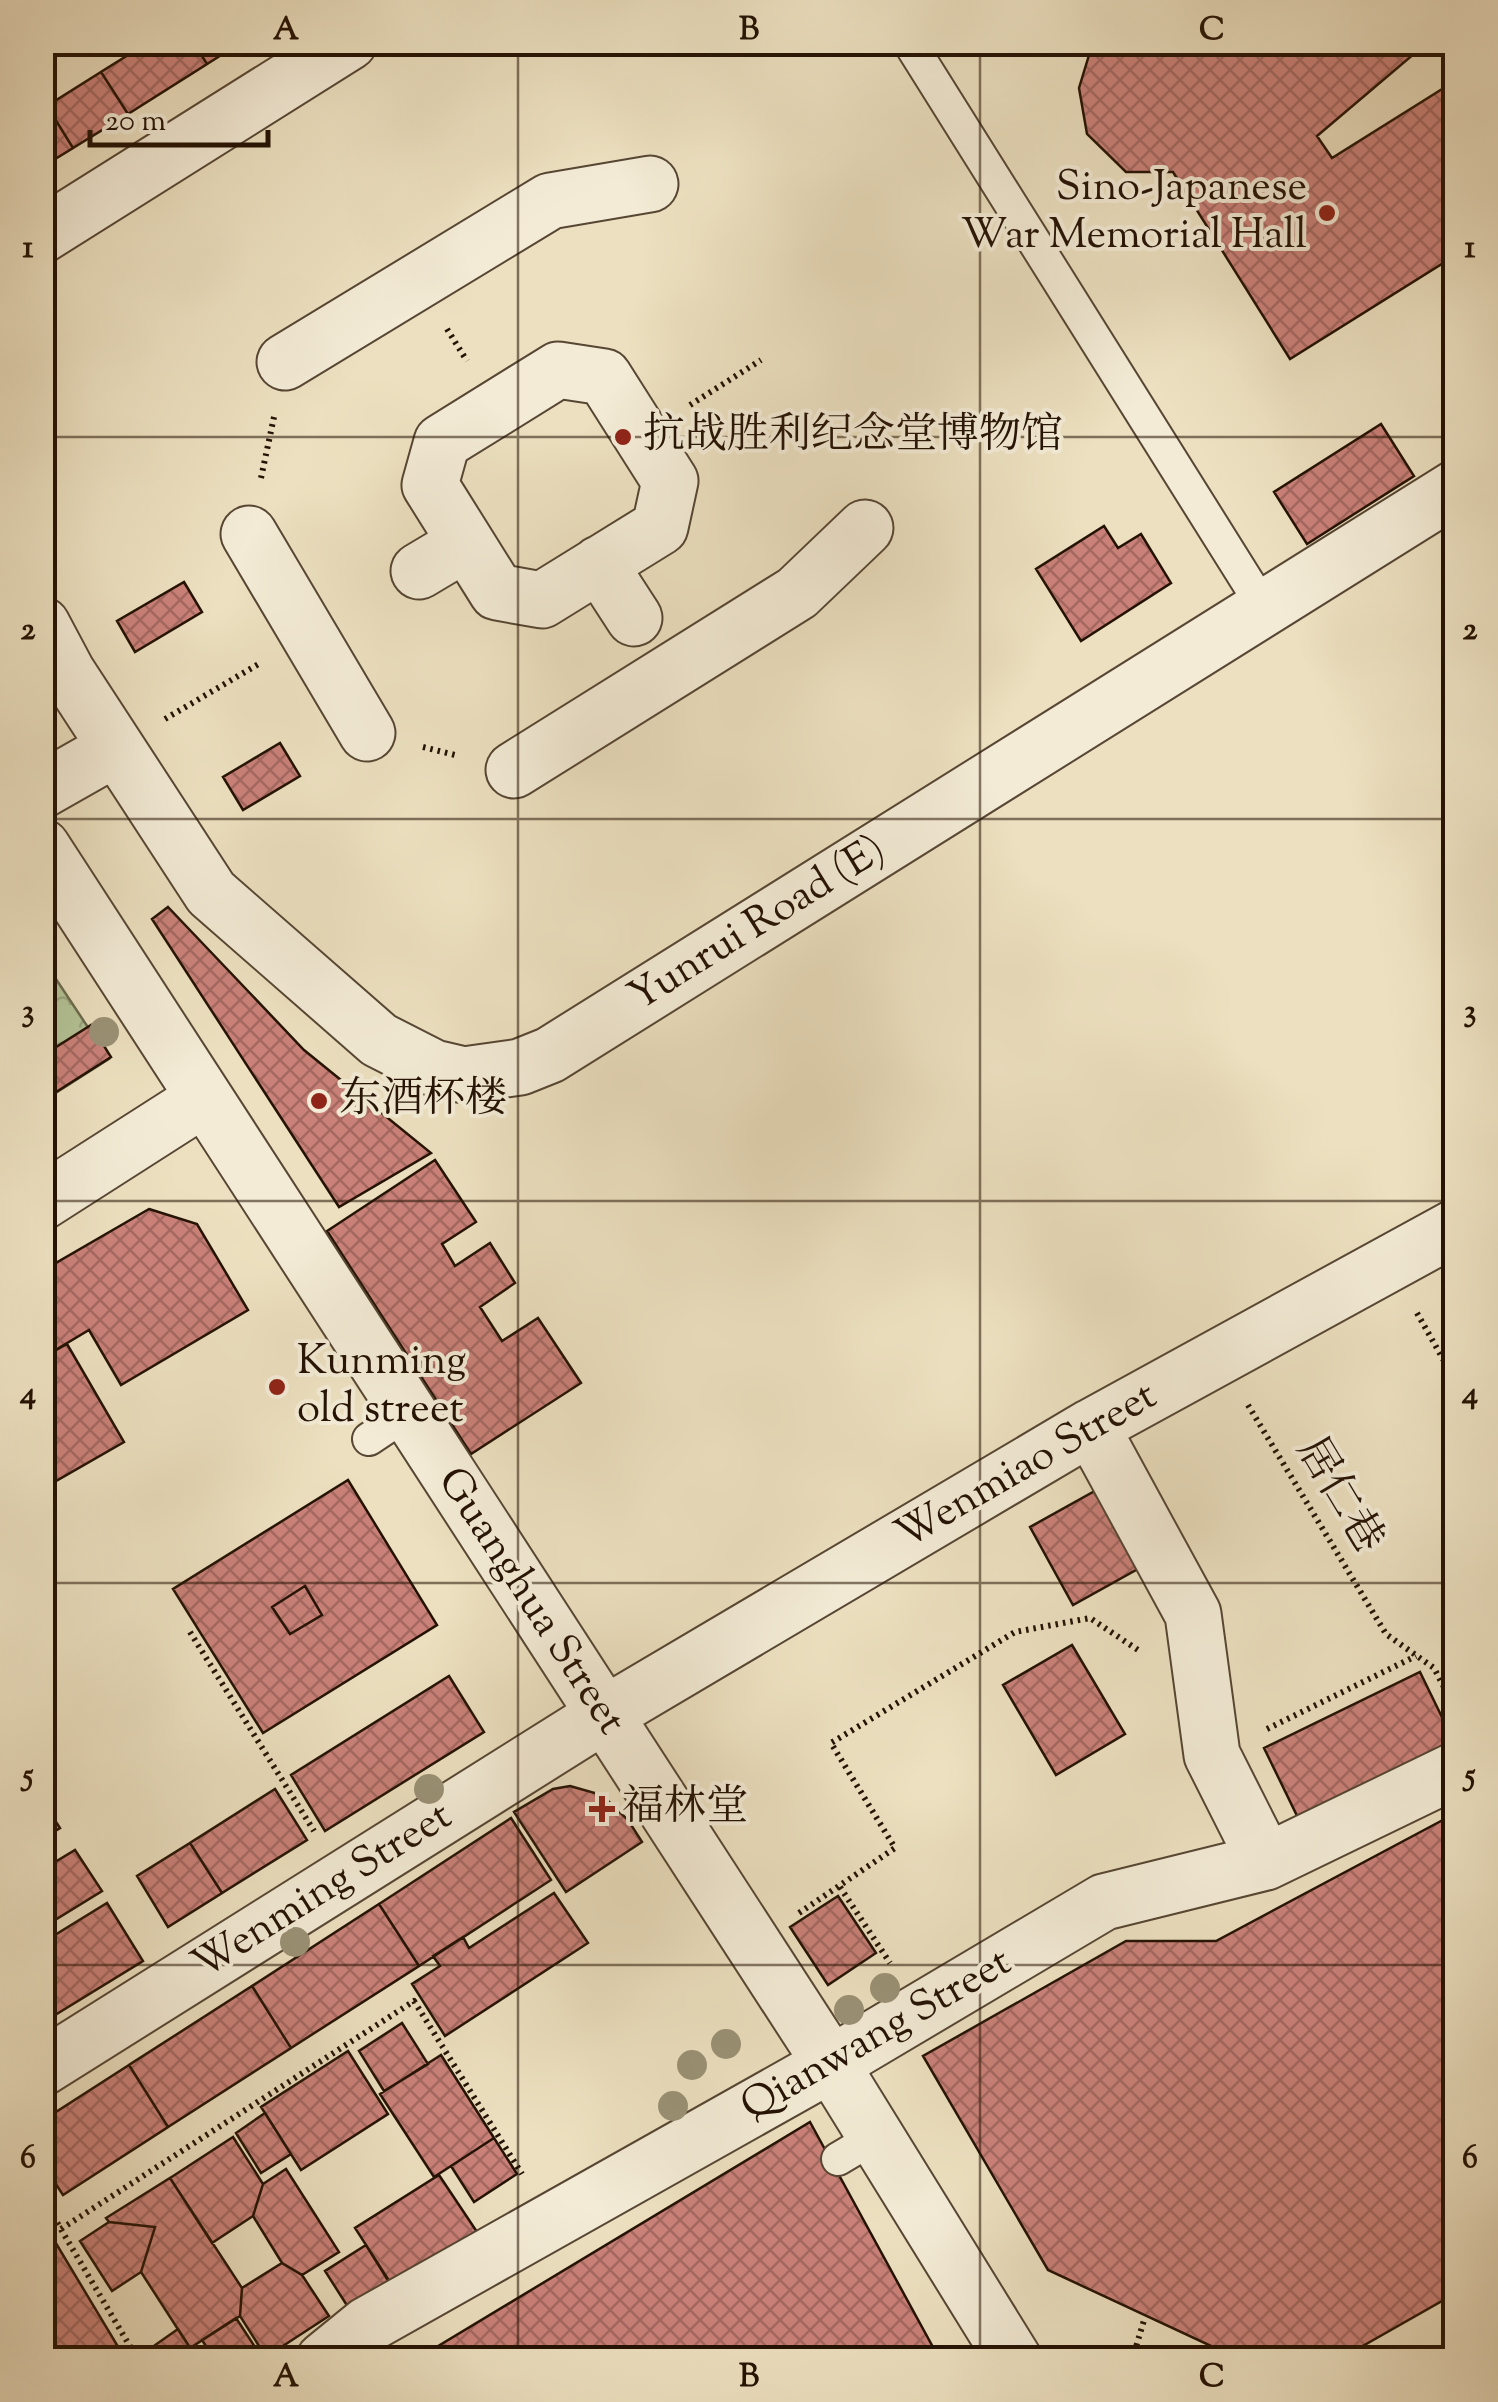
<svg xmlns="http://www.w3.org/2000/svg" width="1498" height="2402" viewBox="0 0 1498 2402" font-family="'Sorts Mill Goudy','Noto Serif SC',serif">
<defs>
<pattern id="park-crowns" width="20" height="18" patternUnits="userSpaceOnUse" patternTransform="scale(2.5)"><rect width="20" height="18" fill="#b3c396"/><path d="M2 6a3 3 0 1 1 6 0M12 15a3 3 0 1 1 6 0" fill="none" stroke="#9aa680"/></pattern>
<pattern id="building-cross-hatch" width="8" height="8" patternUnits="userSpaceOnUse" patternTransform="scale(2.5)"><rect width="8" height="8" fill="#ca8179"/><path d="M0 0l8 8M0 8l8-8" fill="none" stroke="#a46861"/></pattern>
</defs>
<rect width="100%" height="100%" fill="#ece0c0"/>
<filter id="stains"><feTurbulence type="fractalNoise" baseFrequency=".002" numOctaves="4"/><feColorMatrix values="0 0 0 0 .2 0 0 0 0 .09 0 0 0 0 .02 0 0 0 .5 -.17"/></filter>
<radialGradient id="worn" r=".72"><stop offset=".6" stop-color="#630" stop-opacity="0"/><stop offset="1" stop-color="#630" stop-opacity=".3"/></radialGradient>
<path fill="url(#park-crowns)" stroke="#6c6a4d" stroke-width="2.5" d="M42,958L109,1059L43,1101H42Z"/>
<path fill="url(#building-cross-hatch)" stroke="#241204" stroke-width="2.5" fill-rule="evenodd" d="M149,42H193L207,64L128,114L101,72Z
M193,42H232L234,47L207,64Z
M1093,42H1428L1317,136L1332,158L1455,81L1456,255L1290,359L1173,172H1126L1087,134L1079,88Z
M101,72L128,114L73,148L47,106Z
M47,106L73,148L42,167V109Z
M1381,424L1414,476L1307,544L1274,492Z
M1104,526L1118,548L1141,534L1171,583L1081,641L1036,569Z
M184,582L202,612L135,652L117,621Z
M280,743L300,776L243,810L223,777Z
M168,907L304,1050L431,1153L339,1207L152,919Z
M91,1025L111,1057L42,1101V1056Z
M435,1160L476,1222L442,1244L455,1266L490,1243L515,1283L480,1307L502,1341L538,1318L581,1383L471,1454L327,1231Z
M149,1209L197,1224L248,1310L121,1385L89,1330L42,1358V1271Z
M67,1344L124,1442L42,1489V1358Z
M348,1480L437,1625L263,1733L173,1589ZM305,1586L322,1615L290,1634L272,1607Z
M1102,1487L1145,1565L1073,1605L1030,1527Z
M305,1586L322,1615L290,1634L272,1607Z
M1072,1645L1125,1734L1056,1775L1003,1685Z
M1420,1672L1456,1746L1302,1826L1264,1748Z
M449,1676L484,1732L325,1831L291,1775Z
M570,1786L602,1795L628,1820L642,1842L566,1892L514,1812L553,1789Z
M275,1789L307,1840L222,1893L190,1843Z
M42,1800L60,1828L42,1839Z
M1456,1813V2293L1338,2360H1241L1048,2270L923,2056L1126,1941H1216Z
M511,1818L551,1880L419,1966L379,1904Z
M190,1843L222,1893L168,1927L137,1876Z
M75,1850L102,1891L42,1928V1870Z
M554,1893L588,1943L445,2036L412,1984L440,1966L433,1956L463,1937L469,1948Z
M838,1896L876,1953L828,1985L790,1927Z
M107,1903L143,1961L42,2023V1943Z
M379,1904L419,1966L291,2048L252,1986Z
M252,1986L291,2048L168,2127L129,2065Z
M402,2023L428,2064L384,2091L359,2051Z
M348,2051L388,2114L301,2170L261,2107Z
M441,2055L494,2138L434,2177L380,2094Z
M129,2065L168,2127L63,2195L42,2163V2121Z
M265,2113L291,2154L261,2173L236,2133Z
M810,2122L940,2360H415Z
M233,2137L263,2184L253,2216L212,2243L170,2178Z
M494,2138L517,2174L474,2202L451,2166Z
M286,2169L339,2252L302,2275L282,2263L253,2216L263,2184Z
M439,2175L479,2235L395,2290L355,2228Z
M170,2178L242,2288L240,2316L190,2348L141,2272L155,2227L109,2222L106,2218Z
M42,2220L126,2360H42Z
M109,2222L155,2227L141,2272L112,2291L80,2241Z
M366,2245L389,2282L348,2307L325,2271Z
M282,2263L302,2275L329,2316L266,2357L240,2316L242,2288Z
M236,2318L259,2353L249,2360H215L202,2340Z
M178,2329L198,2360H154L148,2350Z"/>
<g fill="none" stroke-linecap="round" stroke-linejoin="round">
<defs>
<path id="lane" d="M909,42L1264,608
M369,1439L408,1413
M838,2159L875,2137"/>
<path id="street" d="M42,235L349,42
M285,362L550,201L650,184
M558,370L604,377L670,481L660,527L542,600L497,592L430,485L442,442Z
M249,534L367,733
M599,564L634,618
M419,571L466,543
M42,625L67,672L211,893L379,1040L434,1068L464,1075L520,1067L550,1055L1456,488
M514,770L797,593L865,528
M42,790L116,748
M42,847L831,2064L1014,2360
M42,1202L203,1099
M1091,1427L1193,1614L1212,1755L1266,1862
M42,2068L604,1715L1091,1427L1456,1227
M324,2360L367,2325L831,2064L1104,1902L1266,1862L1456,1770"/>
</defs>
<use href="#lane" stroke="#564633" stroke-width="36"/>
<use href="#street" stroke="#564633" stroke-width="59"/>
<path stroke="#241204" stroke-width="6" stroke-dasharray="2.5 5" stroke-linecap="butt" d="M447,329L467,361
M690,405L761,360
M261,478L274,417
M165,719L262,662
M423,747L459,756
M1417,1313L1456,1382
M1248,1405L1386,1634L1434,1668L1456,1710
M190,1632L314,1831
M1267,1729L1416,1656
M840,1887L890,1963
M799,1913L895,1848L831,1743L1015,1632L1090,1618L1138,1650
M42,2197L138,2360
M61,2229L414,2001L522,2174
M1132,2360L1145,2317"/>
<use href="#lane" stroke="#f3ebd6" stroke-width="32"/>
<use href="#street" stroke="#f3ebd6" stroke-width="55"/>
</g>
<g fill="#9a9175">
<circle cx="104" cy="1032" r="15"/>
<circle cx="429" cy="1789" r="15"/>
<circle cx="295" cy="1942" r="15"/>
<circle cx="885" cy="1988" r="15"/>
<circle cx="849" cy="2010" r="15"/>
<circle cx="726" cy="2044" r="15"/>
<circle cx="692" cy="2065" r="15"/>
<circle cx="673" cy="2106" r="15"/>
</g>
<path fill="none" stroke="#241204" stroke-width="2.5" stroke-opacity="0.55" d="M518,42V2360M980,42V2360M42,437H1456M42,819H1456M42,1201H1456M42,1583H1456M42,1965H1456"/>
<g fill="#8f2418" stroke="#f3ebd6" stroke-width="4">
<circle cx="1327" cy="213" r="10"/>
<circle cx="623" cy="437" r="10"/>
<circle cx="319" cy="1101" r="10"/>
<circle cx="277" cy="1387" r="10"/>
<path d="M597 1794h10v10h10v10h-10v10h-10v-10h-10v-10h10z"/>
</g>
<g text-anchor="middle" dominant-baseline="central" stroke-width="8" stroke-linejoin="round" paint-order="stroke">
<g font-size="42" fill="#241204" stroke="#f3ebd6" text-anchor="start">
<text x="1307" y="189" text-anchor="end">Sino-Japanese<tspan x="1307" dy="48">War Memorial Hall</tspan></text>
<text x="643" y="437">抗战胜利纪念堂博物馆</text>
<text x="339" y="1101">东酒杯楼</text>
<text x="297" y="1363">Kunming<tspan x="297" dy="48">old street</tspan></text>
<text x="622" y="1809">福林堂</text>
</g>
<g font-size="42" fill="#241204" stroke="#f3ebd6">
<text transform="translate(758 925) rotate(-32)">Yunrui Road (E)</text>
<text transform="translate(1027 1467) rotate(-30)">Wenmiao Street</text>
<text transform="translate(1338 1496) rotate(59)">居仁巷</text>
<text transform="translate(530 1602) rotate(57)">Guanghua Street</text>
<text transform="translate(323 1892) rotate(-32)">Wenming Street</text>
<text transform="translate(877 2036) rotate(-30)">Qianwang Street</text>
</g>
</g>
<rect width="1498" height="2402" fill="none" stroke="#ece0c0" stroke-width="110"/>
<path d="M90 130v15h178v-15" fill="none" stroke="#241204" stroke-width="5"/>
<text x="105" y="130" font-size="30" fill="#241204" stroke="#f3ebd6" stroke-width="8" paint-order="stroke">20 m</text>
<rect x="55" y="55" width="1388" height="2292" fill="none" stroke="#241204" stroke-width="4"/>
<g font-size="32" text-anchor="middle" font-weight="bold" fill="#241204">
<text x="286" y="39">A</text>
<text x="749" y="39">B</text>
<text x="1212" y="39">C</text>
<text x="28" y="257">1</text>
<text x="1470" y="257">1</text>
<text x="28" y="639">2</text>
<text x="1470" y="639">2</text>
<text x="28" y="1021">3</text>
<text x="1470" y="1021">3</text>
<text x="28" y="1403">4</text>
<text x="1470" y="1403">4</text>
<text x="28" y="1785">5</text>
<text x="1470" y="1785">5</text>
<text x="28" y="2167">6</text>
<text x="1470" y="2167">6</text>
<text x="286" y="2386">A</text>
<text x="749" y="2386">B</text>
<text x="1212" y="2386">C</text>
</g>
<rect width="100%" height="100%" filter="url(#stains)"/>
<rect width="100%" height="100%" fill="url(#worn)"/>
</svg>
